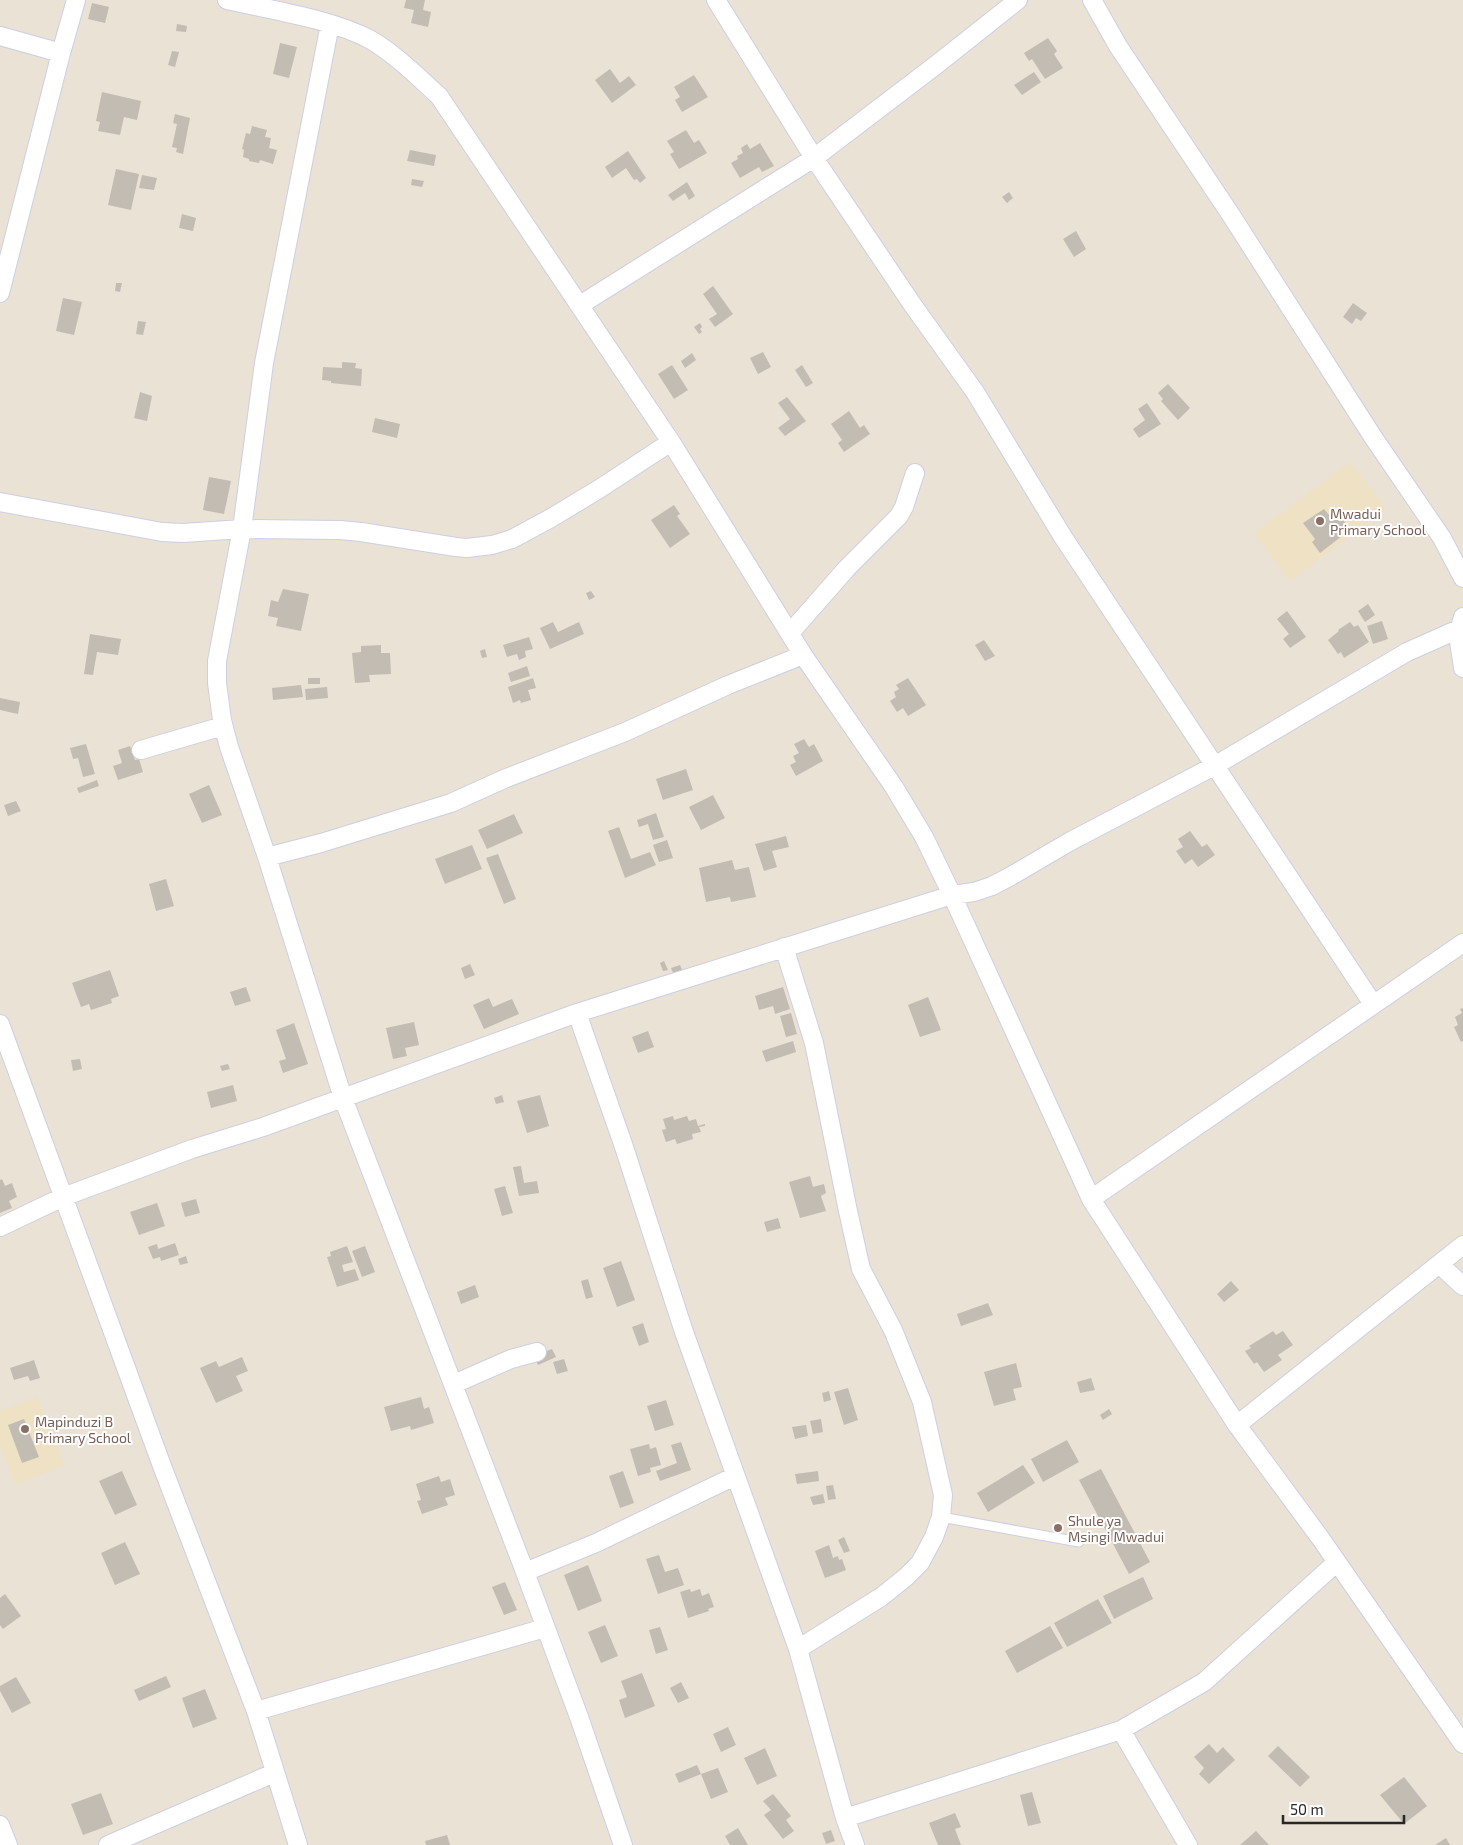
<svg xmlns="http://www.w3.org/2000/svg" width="1463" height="1845" viewBox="0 0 1463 1845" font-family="'Exo 2',sans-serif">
<rect width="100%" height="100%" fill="#ebe2d6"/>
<path fill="#efe1c3" d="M1350,462L1386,509L1290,581L1254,533Z
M37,1397L65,1465L16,1485L0,1446V1411Z"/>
<path fill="#c2bcb3" d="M406,0H425L423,10L431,12L428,27L411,23L414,10L404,8Z
M92,3L109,7L105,23L88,19Z
M177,24L187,26L186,32L176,31Z
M1048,38L1057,51L1054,54L1063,68L1045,79L1032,59L1029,61L1024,53Z
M280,43L297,47L289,78L273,74Z
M172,51L179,52L175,67L168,65Z
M610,69L620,83L629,76L636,85L612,103L595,80Z
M1034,72L1041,82L1022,95L1014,85Z
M694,75L708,97L682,112L675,100L680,97L674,87Z
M102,92L141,101L137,120L124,117L120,135L98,131L100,122L96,121Z
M175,114L190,118L183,154L176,152L177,148L172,147L177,124L173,123Z
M252,126L267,130L265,137L271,138L269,148L277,150L273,164L260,160L259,163L249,161V159L243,157L244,150L242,149L246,133L250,134Z
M686,130L694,143L699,140L707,153L679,169L670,154L674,152L667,141Z
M760,143L774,166L762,172L759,167L740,178L731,163L738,159L737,156L743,153L741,148L747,144L750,149Z
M410,150L436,155L434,166L407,161Z
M628,151L646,178L640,183L637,179L634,180L626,168L612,178L605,167Z
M116,169L139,174L131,210L108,205Z
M142,175L157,178L154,190L139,188Z
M412,179L424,181L422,187L411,185Z
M687,182L695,196L689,200L685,193L673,201L668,195Z
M1009,192L1013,198L1007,203L1002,197Z
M182,214L196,218L193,231L179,228Z
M1076,231L1086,249L1074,257L1063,239Z
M116,283H122L120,292L115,291Z
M713,286L733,314L715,327L709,319L717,314L703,294Z
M63,298L82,302L74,335L56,331Z
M1353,303L1367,313L1361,321L1356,318L1352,324L1343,317Z
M138,321L146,322L143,335L136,334Z
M700,323L702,327L700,329L702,332L699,334L694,327Z
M763,352L771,367L758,374L750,358Z
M692,353L696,360L685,368L681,361Z
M342,362L356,363L355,368L362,369L361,386L331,383V381L322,380L323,367L342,368Z
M672,365L688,390L674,399L658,374Z
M802,365L813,383L806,387L795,370Z
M1168,384L1190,408L1178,420L1161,401L1163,399L1158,393Z
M140,392L152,396L147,421L134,418Z
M787,397L806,421L785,436L778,428L790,419L778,403Z
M1147,403L1161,424L1139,438L1133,429L1145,420L1138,409Z
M849,411L860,428L864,425L870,434L844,452L838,443L842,440L831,424Z
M375,418L400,424L397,438L372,432Z
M209,477L231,481L224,514L203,510Z
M674,505L680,514L677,516L690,534L670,548L651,520Z
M1324,509L1329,515L1336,510L1346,524L1338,530L1342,536L1320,553L1312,542L1315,539L1303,523Z
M283,589L309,594L301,631L276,626L278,618L268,616L271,600L278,602Z
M591,591L595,597L589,600L586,593Z
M1368,604L1375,615L1365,622L1358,611Z
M1287,611L1306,637L1290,648L1283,639L1289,634L1277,619Z
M1382,621L1388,639L1373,644L1367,626Z
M553,622L558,632L579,622L584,634L550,649L540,628Z
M1350,622L1354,627L1358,625L1369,642L1344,658L1341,652L1338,654L1328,640L1339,631L1338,630Z
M90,634L121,639L118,655L97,652L93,675L84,674Z
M529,637L533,649L525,651L526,657L519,660L517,654L507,657L503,645Z
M984,640L995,656L985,661L975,645Z
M381,645V653H390L391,674L369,675L370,682L355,683L352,653L361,652V646Z
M485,649L487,657L482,658L480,651Z
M527,666L530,676L511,682L508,673Z
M308,678H320V684H308Z
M533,678L536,688L528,690L531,700L521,703L520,700L513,703L508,687Z
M908,678L926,705L908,716L903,708L897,712L890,701L896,697L894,692L899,689L896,685Z
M301,685L303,697L273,700L272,688Z
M327,687L328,698L306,700L305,689Z
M0,698L20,702L18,714L0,710Z
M804,739L809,747L814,744L823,761L796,776L790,765L796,762L793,756L799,753L794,744Z
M86,744L95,774L83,777L78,758L73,759L70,748Z
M130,746L135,760L139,759L143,772L118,780L113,766L122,763L118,750Z
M686,769L693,790L663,800L656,779Z
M97,780L99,786L79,793L77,788Z
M209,785L222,815L202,823L189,794Z
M713,795L725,818L701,830L689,807Z
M16,801L21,811L8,816L4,805Z
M656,813L664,837L653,840L648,824L639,827L637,820Z
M514,814L523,833L487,849L478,830Z
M619,827L631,859L650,852L656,865L625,878L608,831Z
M1190,831L1202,847L1207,844L1215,855L1198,867L1192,859L1185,864L1176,851L1183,847L1178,839Z
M786,836L789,847L772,851L777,867L764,871L755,844Z
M667,840L673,858L659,862L653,845Z
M472,845L482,869L445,884L435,859Z
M498,854L516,899L504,904L486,858Z
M732,860L735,870L749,867L756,897L731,902L730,897L706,902L699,868Z
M166,879L174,906L156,911L149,884Z
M664,961L668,970L663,971L660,963Z
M470,964L475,975L465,979L461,968Z
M680,965L682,970L673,973L671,968Z
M110,970L119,996L111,999L112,1003L91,1010L89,1004L81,1007L72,983Z
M246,987L251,1001L235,1006L230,992Z
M783,987L790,1009L775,1014L773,1006L759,1010L755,996Z
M928,997L941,1030L920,1037L908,1005Z
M489,998L493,1007L512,999L519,1014L484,1029L473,1005Z
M1463,1008V1041L1461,1042L1454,1027L1458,1025L1455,1017L1462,1013L1460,1009Z
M791,1013L797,1034L786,1037L780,1016Z
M414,1022L419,1045L405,1048L407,1056L393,1059L386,1028Z
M294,1023L308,1064L283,1073L279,1061L286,1059L276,1030Z
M648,1031L654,1047L638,1053L632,1037Z
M793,1041L796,1052L766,1062L762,1051Z
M80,1059L82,1069L73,1071L71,1060Z
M228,1064L230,1069L222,1071L220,1066Z
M233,1085L237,1101L211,1108L207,1092Z
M502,1095L504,1102L496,1104L494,1098Z
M540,1095L549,1126L527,1133L517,1101Z
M673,1116L674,1120L687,1116L689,1121L696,1119L698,1126L705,1124V1126L699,1127L701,1132L692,1134L693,1139L677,1144L675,1139L666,1142L662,1130L666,1129L663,1119Z
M521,1166L524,1183L537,1181L539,1193L519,1196L513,1167Z
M810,1176L813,1187L824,1184L826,1193L821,1196L826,1211L800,1218L789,1182Z
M2,1179L5,1186L12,1183L17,1197L9,1201L12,1208L0,1213V1180Z
M505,1186L513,1213L502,1216L494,1189Z
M196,1199L200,1213L185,1217L181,1203Z
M157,1203L165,1226L139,1235L130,1212Z
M778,1218L781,1228L767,1232L764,1222Z
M175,1243L179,1255L161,1261L160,1257L153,1259L148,1247L157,1244L158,1249Z
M347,1246L353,1262L342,1265L344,1272L355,1269L359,1280L337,1287L327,1257L331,1256L330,1252Z
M365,1246L375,1272L362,1277L352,1251Z
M186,1256L188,1263L180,1265L178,1259Z
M621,1261L635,1300L617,1307L603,1268Z
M588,1279L593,1297L586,1299L581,1281Z
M1231,1281L1239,1290L1224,1302L1217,1294Z
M475,1285L479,1297L461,1304L457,1292Z
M988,1303L993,1315L961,1326L957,1314Z
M643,1323L649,1342L639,1346L632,1327Z
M1273,1331L1276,1335L1283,1331L1293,1345L1278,1355L1282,1360L1264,1372L1257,1362L1254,1364L1245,1351L1251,1348L1249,1346Z
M552,1349L556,1357L538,1365L534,1356Z
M242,1357L248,1371L236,1376L243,1391L216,1403L200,1368L216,1361L219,1367Z
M564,1359L568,1371L557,1374L553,1362Z
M34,1360L40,1378L30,1381L28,1376L14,1380L10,1368Z
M1016,1363L1022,1387L1013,1389L1016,1400L994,1406L984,1372Z
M1091,1378L1095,1390L1080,1393L1077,1382Z
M848,1388L858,1420L844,1425L834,1392Z
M829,1391L831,1400L824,1402L822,1393Z
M421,1397L424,1409L429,1407L434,1423L411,1430L410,1426L391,1431L384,1407Z
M666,1400L674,1425L655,1431L647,1406Z
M1109,1409L1112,1414L1103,1420L1100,1415Z
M24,1419L39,1457L22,1463L8,1425Z
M821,1419L823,1432L813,1434L810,1421Z
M806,1425L808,1436L795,1439L792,1427Z
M1067,1440L1079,1462L1043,1482L1031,1459Z
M681,1442L691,1470L660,1481L656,1471L677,1463L671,1445Z
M649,1444L650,1449L656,1447L661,1465L650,1468L651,1472L638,1476L630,1449Z
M1023,1465L1035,1483L988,1512L977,1493Z
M1101,1469L1150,1562L1129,1574L1079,1480Z
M122,1471L137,1505L115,1515L99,1481Z
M623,1471L634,1503L620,1508L609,1476Z
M818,1471L819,1481L797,1484L795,1474Z
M439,1476L441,1482L450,1479L455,1495L445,1498L448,1505L422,1514L417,1501L421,1500L416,1484Z
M833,1485L836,1499L828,1500L826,1486Z
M823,1494L825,1503L813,1505L810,1497Z
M844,1537L850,1551L844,1553L838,1540Z
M125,1542L140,1574L115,1585L101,1553Z
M829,1545L833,1558L838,1556L839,1560L842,1559L846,1570L825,1578L815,1551Z
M659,1555L665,1572L678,1568L684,1585L658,1594L646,1559Z
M588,1565L602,1601L578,1611L564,1575Z
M1143,1577L1153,1599L1114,1619L1103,1596Z
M505,1582L517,1610L504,1615L492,1587Z
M690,1589L691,1592L700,1589L702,1596L709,1593L714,1607L708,1609L709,1611L688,1618L680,1592Z
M5,1594L21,1616L3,1629L0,1625V1598Z
M1098,1599L1112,1623L1067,1647L1054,1623Z
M605,1625L618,1656L601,1663L588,1632Z
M1050,1626L1063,1648L1017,1673L1005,1651Z
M660,1627L668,1650L656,1654L649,1630Z
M642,1673L655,1706L625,1718L619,1700L627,1697L621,1681Z
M166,1676L171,1687L139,1701L134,1690Z
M16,1677L31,1703L12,1713L0,1691V1686Z
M681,1682L689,1698L678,1703L670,1688Z
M205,1689L217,1719L193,1728L182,1698Z
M728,1727L736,1745L721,1752L713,1734Z
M1209,1744L1217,1753L1223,1747L1235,1760L1209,1784L1199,1774L1204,1768L1194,1757Z
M1278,1746L1310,1777L1300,1787L1268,1756Z
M765,1748L777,1776L757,1785L744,1758Z
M697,1765L701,1774L679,1783L675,1774Z
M718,1768L728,1792L711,1799L701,1774Z
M1404,1777L1427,1806L1404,1824L1380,1795Z
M1032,1792L1041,1823L1028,1826L1020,1795Z
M101,1793L113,1824L83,1835L71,1804Z
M773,1794L791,1816L786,1820L794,1831L783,1839L764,1815L771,1810L763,1801Z
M955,1813L961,1827L955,1829L961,1845H938L929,1823Z
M738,1828L748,1845H730L725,1836Z
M831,1830L835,1841L826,1844L822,1833Z
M1256,1831L1269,1845H1240Z
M447,1835L450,1845H426L425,1841Z
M1446,1838L1450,1845H1435Z"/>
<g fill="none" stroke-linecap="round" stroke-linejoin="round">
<defs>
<path id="service" d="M941,1517L1079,1542"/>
<path id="minor" d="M227,0C270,10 333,19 371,40C396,55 417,76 439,96L671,442L803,655L894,787L924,837L952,895L1091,1199L1237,1425L1321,1539L1463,1744
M716,0L814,158L912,304L975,392L1063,537L1373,1004
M1092,0L1118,46L1231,215L1373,437L1442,538L1463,578
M330,24L264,363L242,529L217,661V683L222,720L229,747L267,857L343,1098L525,1572L579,1717L623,1845
M0,36L61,53
M0,293L61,53L76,0
M580,305L814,158L936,65L1018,0
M0,502L162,532L183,533L242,529L340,530L361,532L456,547L467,548L492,545L512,539L551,518L599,489L671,442
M1463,617L1458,635L1463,668
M790,633L847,568L899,516L904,507L915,473
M141,750L223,726
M267,857L321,843L451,803L504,779L625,732L728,685L803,655
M784,947L814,1043L848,1211L861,1269L893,1330L922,1402L943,1495L941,1517L934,1537L920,1563L906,1577L881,1597L798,1649
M577,1013L623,1144L684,1332L798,1649L845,1818L855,1845
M0,1024L162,1466L256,1711L298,1845
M1091,1199L1463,943
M0,1227L63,1197L192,1149L263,1127L577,1013L952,895L974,892L992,886L1011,876L1069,842L1216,765L1407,652L1459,629
M1439,1264L1463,1286
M454,1384L511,1359L537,1352
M1237,1425L1463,1245
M525,1572L596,1543L735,1476
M256,1711L545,1628
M1121,1730L1188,1845
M845,1818L1121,1730L1204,1682L1337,1562
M0,1825L8,1845
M108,1845L274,1773"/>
</defs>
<use href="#service" stroke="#cccfe2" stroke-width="11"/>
<use href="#minor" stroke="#cccfe2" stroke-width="20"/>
<use href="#service" stroke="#fff" stroke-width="9"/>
<use href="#minor" stroke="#fff" stroke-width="18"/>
</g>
<g fill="#8d6e63" stroke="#fff" stroke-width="2">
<circle cx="1320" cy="521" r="5"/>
<circle cx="25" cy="1429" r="5"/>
<circle cx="1058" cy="1528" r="5"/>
</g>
<g text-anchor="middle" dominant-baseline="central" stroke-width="4" stroke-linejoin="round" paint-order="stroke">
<g font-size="14" fill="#785e54" stroke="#fff" text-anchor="start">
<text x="1330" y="513">Mwadui<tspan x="1330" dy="16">Primary School</tspan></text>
<text x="35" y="1421">Mapinduzi B<tspan x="35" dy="16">Primary School</tspan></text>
<text x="1068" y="1520">Shule ya<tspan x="1068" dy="16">Msingi Mwadui</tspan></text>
</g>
</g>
<path d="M1283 1815v8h121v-8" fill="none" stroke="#272727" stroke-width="2.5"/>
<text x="1290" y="1815" font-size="15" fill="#272727" stroke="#ffffff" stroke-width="4" paint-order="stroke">50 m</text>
</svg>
